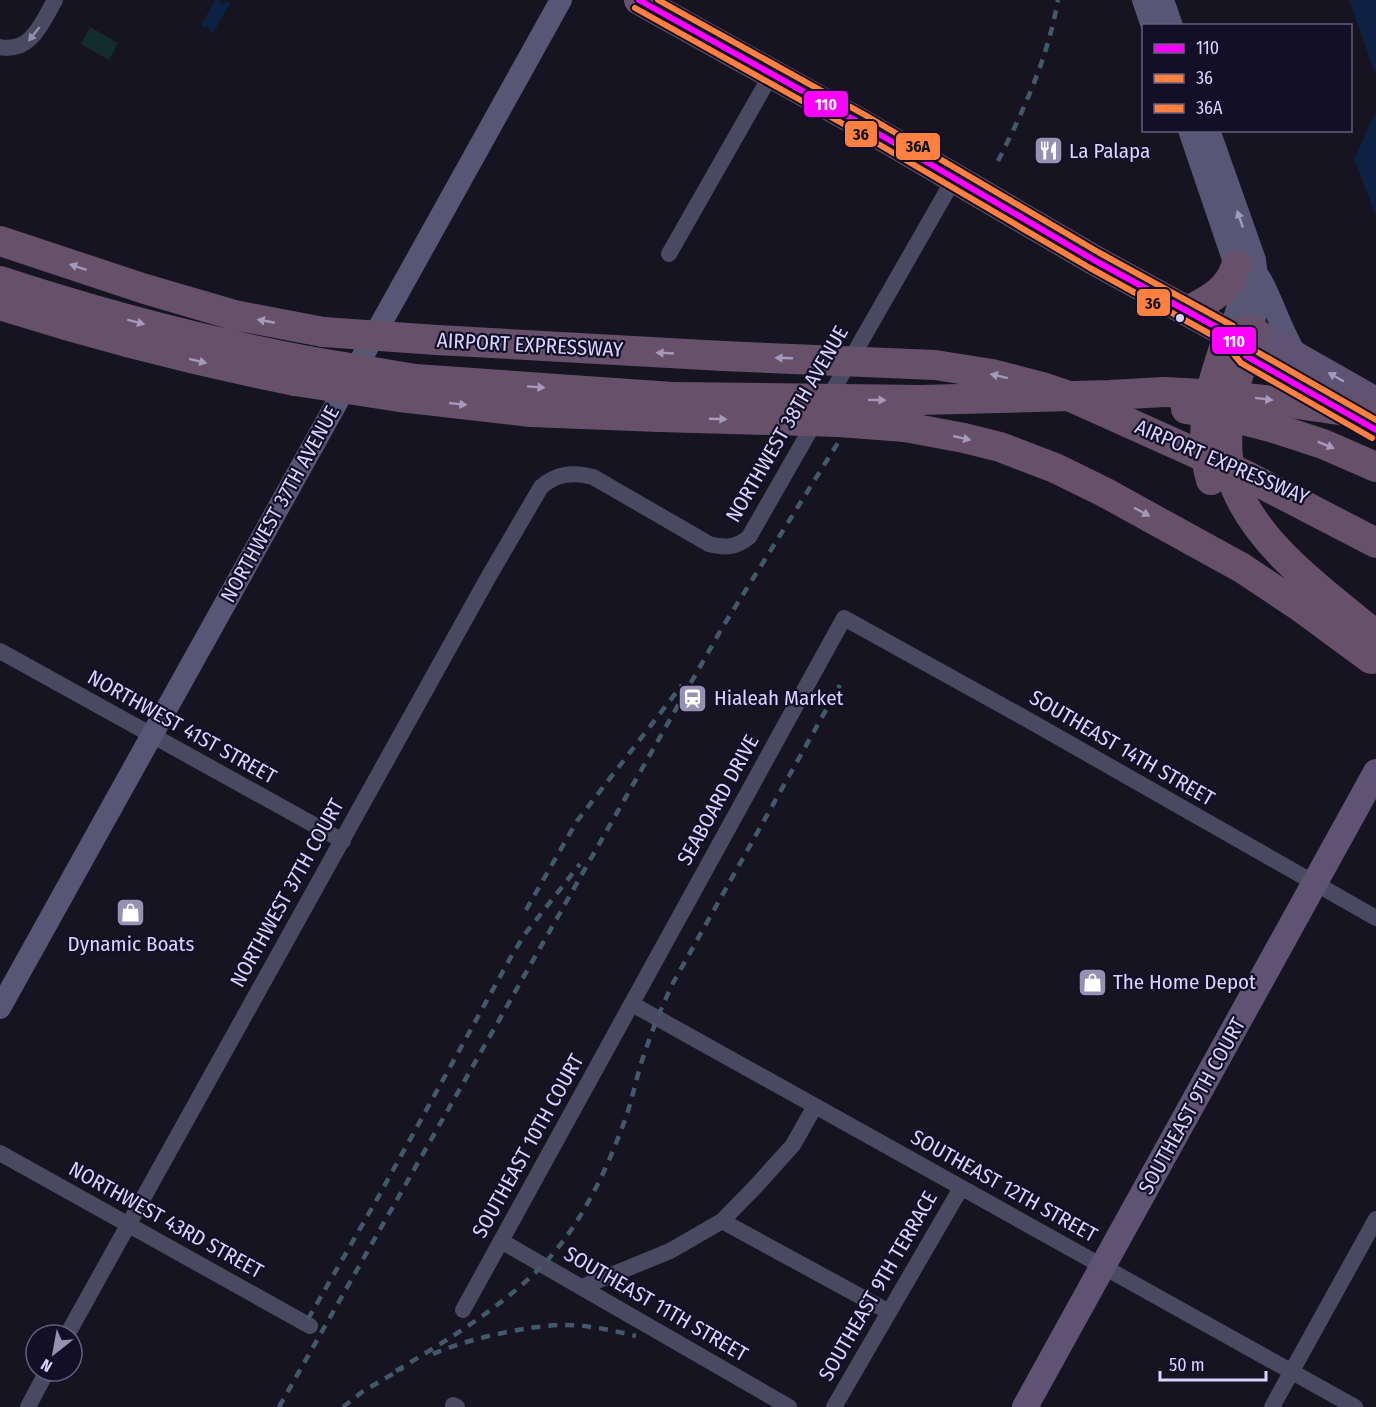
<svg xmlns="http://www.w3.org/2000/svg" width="1376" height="1407" viewBox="0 0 1376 1407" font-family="'Fira Sans Condensed',sans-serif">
<rect width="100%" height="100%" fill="#161421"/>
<path fill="#132c2d" d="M90,27L118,43L109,60L81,44Z"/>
<path fill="#0d2144" d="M215,0H220L219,2L223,4L226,1L230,3L213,33L209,30L210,28L206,26L205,28L201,25Z
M1349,0H1376V76Z
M1376,111V216L1354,159Z"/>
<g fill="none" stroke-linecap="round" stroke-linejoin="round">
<path stroke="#4a4962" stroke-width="16" d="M0,47C31,53 42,23 55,0
M669,254L772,73
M0,651L343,841
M632,1004L1355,1407
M0,1153L310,1326
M722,1221L889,1312
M501,1241L789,1407
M582,1287L670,1251L722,1221L758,1184L793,1145L815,1106
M463,1310L844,618L1030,721L1376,918
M67,1335L489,576L541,487C557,473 573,472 593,477L709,544C725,548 736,548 749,537L955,177
M453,1405L457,1407
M28,1407L47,1371
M834,1407L961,1188
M1272,1407L1376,1219"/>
<path stroke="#575674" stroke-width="22" d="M1143,0L1152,26
M1163,0L1172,26
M1189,130L1237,271L1239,303L1229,334
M1209,130L1255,260L1259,292L1253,330
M1260,278C1274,303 1281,330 1296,354
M0,1008L561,0"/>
<path stroke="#5e5373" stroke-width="26" d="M1253,330L1376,400
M1233,339L1246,356L1334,406
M1025,1407L1376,772"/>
<path stroke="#67516a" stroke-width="30" d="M639,0L860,123L1094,260L1229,334L1253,330C1246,355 1235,380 1230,405C1227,427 1225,452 1231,474C1249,540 1324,593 1376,635
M0,241L145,289L234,315L323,332
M0,281C101,314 203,341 308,361
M0,305C97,336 195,361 295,381
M1188,311C1209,300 1229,290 1236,266
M437,340L723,356
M415,379L672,397
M400,397L531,412L659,417
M921,400L1110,395L1164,392
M905,427L964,438L1000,447L1055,468L1104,492L1242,568L1299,606L1371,659
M1274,428L1323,444L1376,467
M1247,476L1376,543
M1211,480C1196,428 1212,382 1229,334"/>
<path stroke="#43596b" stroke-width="4.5" stroke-dasharray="9 8" stroke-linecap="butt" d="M998,161C1024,110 1048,57 1058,0
M526,910L577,821L682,685
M308,1319L376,1201L512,955L525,934L580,864
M433,1354C467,1339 522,1327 559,1325C584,1324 611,1330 636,1336
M396,1371C446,1341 502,1307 543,1265C579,1227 604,1176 622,1128C630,1108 634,1088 640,1067C649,1038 660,1010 673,983L840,685
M279,1407L722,628L841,438
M343,1407L362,1392L403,1368"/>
<path stroke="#67516a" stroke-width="30" d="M323,332L437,340
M723,356L935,365L992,374L1042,387L1069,396L1247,476
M308,361L415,379
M295,381L400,397
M1164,392C1235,395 1305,404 1376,416
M672,397L921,400
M1186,409L1224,415L1274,428
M659,417L839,422L905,427"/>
<defs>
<path id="bus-1" d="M639,0L860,123L1094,260L1229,334L1246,356L1376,430"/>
<path id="bus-2" d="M635,8L856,131L1090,268L1223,341L1241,363L1372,438"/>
<path id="bus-3" d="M658,0L865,115L1098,252L1233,326L1252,349L1376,420"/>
</defs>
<use href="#bus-1" stroke="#130f26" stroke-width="10"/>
<use href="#bus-2" stroke="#130f26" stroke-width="10"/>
<use href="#bus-3" stroke="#130f26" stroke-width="10"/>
<use href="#bus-1" stroke="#f0f" stroke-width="6"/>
<use href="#bus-2" stroke="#ff8040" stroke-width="6"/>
<use href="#bus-3" stroke="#ff8040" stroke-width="6"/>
</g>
<defs><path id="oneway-solid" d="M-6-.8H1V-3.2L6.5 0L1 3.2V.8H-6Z" transform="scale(1.5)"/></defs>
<use fill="#928eb0" href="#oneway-solid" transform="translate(34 34) rotate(128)"/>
<use fill="#9e9bc0" href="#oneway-solid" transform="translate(1240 219) rotate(-109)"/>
<g fill="#a699bc">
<use href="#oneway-solid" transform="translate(78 267) rotate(-162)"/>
<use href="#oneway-solid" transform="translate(266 321) rotate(-169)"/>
<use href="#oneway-solid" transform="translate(136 322) rotate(15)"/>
<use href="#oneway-solid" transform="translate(665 353) rotate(-177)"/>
<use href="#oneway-solid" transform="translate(784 358) rotate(-178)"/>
<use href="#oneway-solid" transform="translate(198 361) rotate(14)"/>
<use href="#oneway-solid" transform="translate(999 376) rotate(-166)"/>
<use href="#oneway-solid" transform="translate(536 387) rotate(4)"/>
<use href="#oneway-solid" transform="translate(1264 399) rotate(7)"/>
<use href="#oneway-solid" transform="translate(877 400) rotate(1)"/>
<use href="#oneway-solid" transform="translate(458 404) rotate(6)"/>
<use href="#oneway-solid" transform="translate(718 419) rotate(2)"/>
<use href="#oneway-solid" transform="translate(962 438) rotate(13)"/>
<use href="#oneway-solid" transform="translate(1326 445) rotate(22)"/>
<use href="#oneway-solid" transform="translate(1142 512) rotate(28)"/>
</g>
<use fill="#a29ac0" href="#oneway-solid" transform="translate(1336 377) rotate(-151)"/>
<defs>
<symbol id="restaurant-square" viewBox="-11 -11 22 22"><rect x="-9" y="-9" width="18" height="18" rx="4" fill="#9591b1" stroke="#130f26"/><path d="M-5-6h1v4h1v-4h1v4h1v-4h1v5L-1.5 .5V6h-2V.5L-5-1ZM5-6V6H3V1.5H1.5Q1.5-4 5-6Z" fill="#fff"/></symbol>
<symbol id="station-square" viewBox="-11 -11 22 22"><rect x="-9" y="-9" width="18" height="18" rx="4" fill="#9591b1" stroke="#130f26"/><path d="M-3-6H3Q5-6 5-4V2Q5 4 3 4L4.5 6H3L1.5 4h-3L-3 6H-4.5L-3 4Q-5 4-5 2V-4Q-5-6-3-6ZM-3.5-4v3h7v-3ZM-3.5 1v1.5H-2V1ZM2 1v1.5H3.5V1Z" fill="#fff"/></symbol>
<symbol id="shop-square" viewBox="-11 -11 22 22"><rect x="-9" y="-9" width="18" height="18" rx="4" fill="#9591b1" stroke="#130f26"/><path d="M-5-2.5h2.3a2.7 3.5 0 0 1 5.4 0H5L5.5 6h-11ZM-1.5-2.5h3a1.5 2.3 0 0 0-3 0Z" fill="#fff"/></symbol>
</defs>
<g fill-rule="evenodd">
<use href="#restaurant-square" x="1032" y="134" width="33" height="33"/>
<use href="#station-square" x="676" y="682" width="33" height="33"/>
<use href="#shop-square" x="114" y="896" width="33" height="33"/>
<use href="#shop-square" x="1076" y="966" width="33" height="33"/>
</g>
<circle fill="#d9d4ff" stroke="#130f26" stroke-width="2" cx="1180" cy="318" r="5"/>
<g text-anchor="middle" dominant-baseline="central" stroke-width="4.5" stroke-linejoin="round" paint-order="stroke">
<g font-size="21" fill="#d9d4ff" stroke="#130f26" text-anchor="start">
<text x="1069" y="151">La Palapa</text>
<text x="714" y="698">Hialeah Market</text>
<text x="131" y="944" text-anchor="middle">Dynamic Boats</text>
<text x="1113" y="982">The Home Depot</text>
</g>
<g font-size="21" fill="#d9d4ff" stroke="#130f26">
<text transform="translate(530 345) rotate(3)">AIRPORT EXPRESSWAY</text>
<text transform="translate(787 424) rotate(-60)">NORTHWEST 38TH AVENUE</text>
<text transform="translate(1222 462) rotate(23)">AIRPORT EXPRESSWAY</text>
<text transform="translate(280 504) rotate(-61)">NORTHWEST 37TH AVENUE</text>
<text transform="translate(182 727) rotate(29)">NORTHWEST 41ST STREET</text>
<text transform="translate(1122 748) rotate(30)">SOUTHEAST 14TH STREET</text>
<text transform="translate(718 800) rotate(-61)">SEABOARD DRIVE</text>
<text transform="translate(287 893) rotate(-61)">NORTHWEST 37TH COURT</text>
<text transform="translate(1192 1106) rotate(-61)">SOUTHEAST 9TH COURT</text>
<text transform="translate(528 1146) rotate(-61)">SOUTHEAST 10TH COURT</text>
<text transform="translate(1004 1186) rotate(29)">SOUTHEAST 12TH STREET</text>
<text transform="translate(166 1220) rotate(29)">NORTHWEST 43RD STREET</text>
<text transform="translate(878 1286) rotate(-60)">SOUTHEAST 9TH TERRACE</text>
<text transform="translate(656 1304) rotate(30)">SOUTHEAST 11TH STREET</text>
</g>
</g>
<g stroke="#130f26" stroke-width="2">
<rect x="803" y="90" width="46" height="28" rx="6" fill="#f0f"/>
<rect x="844" y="120" width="34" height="28" rx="6" fill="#ff8040"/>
<rect x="895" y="132" width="46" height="29" rx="6" fill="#ff8040"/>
<rect x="1136" y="288" width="35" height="29" rx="6" fill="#ff8040"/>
<rect x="1211" y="326" width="46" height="29" rx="6" fill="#f0f"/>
</g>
<g font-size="16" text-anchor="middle" font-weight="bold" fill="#fff">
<text x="826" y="110">110</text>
<text x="1234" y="347">110</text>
</g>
<g font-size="16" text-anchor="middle" font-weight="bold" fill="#111">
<text x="861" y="140">36</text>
<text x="918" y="152">36A</text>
<text x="1153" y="309">36</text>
</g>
<rect x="1142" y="24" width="210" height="108" fill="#130f26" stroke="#625e7d" stroke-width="1.5"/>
<rect x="1154" y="44" width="30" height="9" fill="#ff00ff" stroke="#625e7d" stroke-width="1.5"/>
<text x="1196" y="54" font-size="18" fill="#d9d4ff">110</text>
<rect x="1154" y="74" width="30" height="9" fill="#ff8040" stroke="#625e7d" stroke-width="1.5"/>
<text x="1196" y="84" font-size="18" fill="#d9d4ff">36</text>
<rect x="1154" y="104" width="30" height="9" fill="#ff8040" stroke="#625e7d" stroke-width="1.5"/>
<text x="1196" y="114" font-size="18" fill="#d9d4ff">36A</text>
<g transform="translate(54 1353) rotate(211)"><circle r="28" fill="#130f26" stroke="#625e7d" stroke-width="1.5"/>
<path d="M0-4.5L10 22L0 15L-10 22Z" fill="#9591b1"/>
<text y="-9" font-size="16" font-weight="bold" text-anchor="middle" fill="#d9d4ff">N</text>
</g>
<path d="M1160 1371v9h106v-9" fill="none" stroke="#d9d4ff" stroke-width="3"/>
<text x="1169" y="1371" font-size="18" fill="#d9d4ff" stroke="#130f26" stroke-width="4.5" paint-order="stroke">50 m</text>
</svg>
